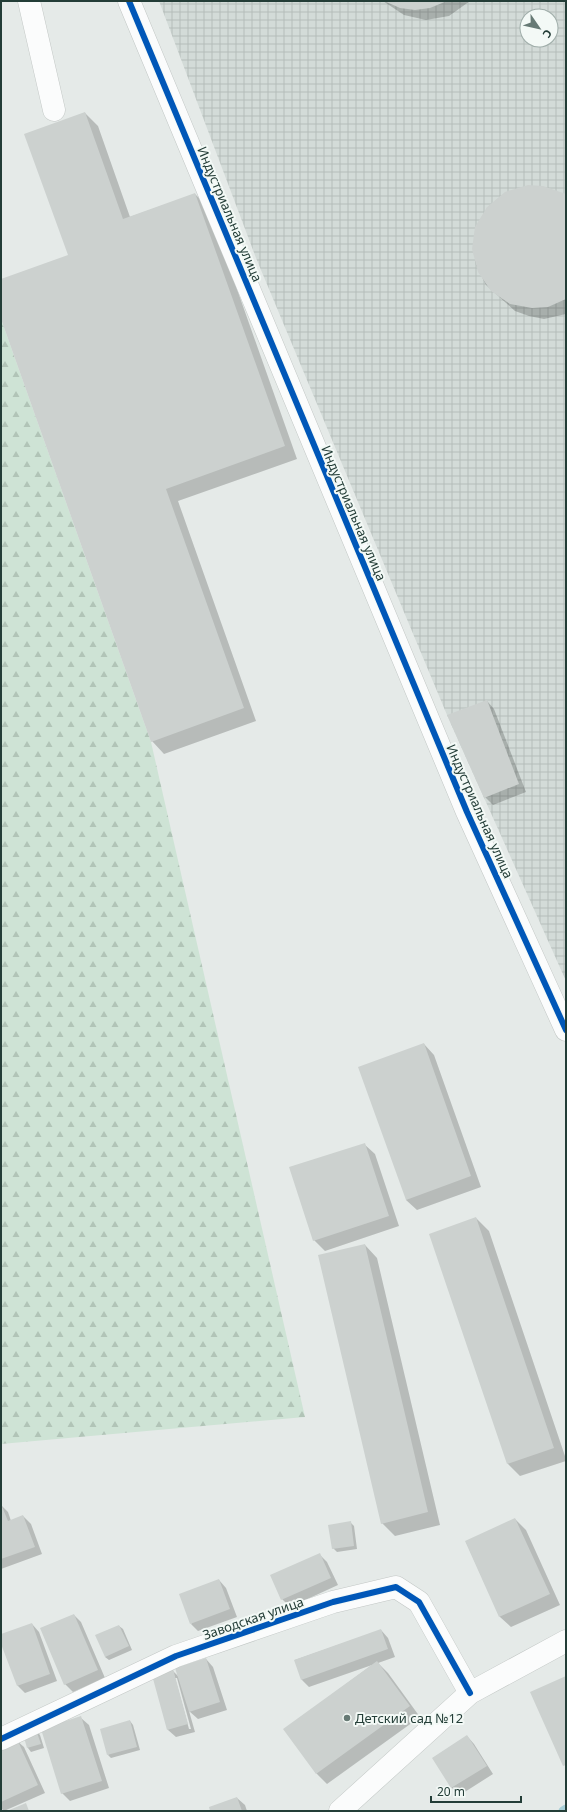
<svg xmlns="http://www.w3.org/2000/svg" width="567" height="1812" viewBox="0 0 567 1812" font-family="'Noto Sans',sans-serif">
<defs>
<pattern id="industrial-grid" width="8" height="8" patternUnits="userSpaceOnUse"><rect width="8" height="8" fill="#d3dbd8"/><path d="M0 4h8M4 0v8" fill="none" stroke="#b5bdba"/></pattern>
<pattern id="forest-firs" width="22" height="20" patternUnits="userSpaceOnUse"><rect width="22" height="20" fill="#cee3d5"/><path d="M5 1l3.5 6h-7zM16 11l3.5 6h-7z" fill="#b1c4b7"/></pattern>
</defs>
<rect width="100%" height="100%" fill="#e5eae8"/>
<path fill="url(#industrial-grid)" fill-rule="evenodd" d="M159,1H566V981L447,715L256,258ZM527,16H551V40H527Z"/>
<path fill="url(#forest-firs)" d="M1,319L151,742L305,1417L1,1444Z"/>
<path fill="#0003" fill-rule="evenodd" d="M383,1H470L449,16L426,20L404,15Z
M85,113L98,126L130,217L195,194L208,207L297,459L178,501L256,721L164,754L152,741L1,316V280L69,256Z
M566,197V314L544,319L529,316L515,311L486,285L476,265L473,242Z
M487,701L494,709L526,792L493,805L485,797Z
M424,1044L434,1055L481,1187L417,1210L406,1200Z
M364,1144L375,1154L399,1226L325,1251L314,1240Z
M476,1218L489,1231L566,1459V1461L520,1476L508,1464Z
M365,1245L377,1258L440,1525L395,1536L382,1523Z
M1,1505L8,1512L11,1521L23,1516L31,1524L42,1554L1,1569Z
M515,1519L526,1530L560,1605L511,1627L500,1617L466,1542Z
M350,1522L354,1526L357,1549L337,1552L333,1548Z
M319,1554L327,1562L338,1585L290,1607L282,1599Z
M219,1580L226,1588L237,1617L198,1631L191,1624Z
M74,1615L81,1622L105,1678L73,1692L65,1684Z
M32,1624L39,1632L57,1681L25,1693L18,1686L1,1641V1635Z
M119,1626L123,1629L132,1650L109,1660L105,1657Z
M381,1630L388,1638L395,1657L378,1663L388,1673L420,1717L327,1784L317,1774L285,1729L372,1665L309,1687L302,1680L295,1660Z
M206,1659L213,1667L227,1710L198,1719L189,1711L195,1732L176,1737L168,1730L173,1671L179,1677ZM175,1678H177L191,1729H189Z
M81,1718L89,1725L109,1788L70,1801L62,1793Z
M130,1721L133,1725L140,1750L111,1758L108,1755Z
M36,1731L40,1735L44,1748L31,1752L28,1748L24,1735Z
M467,1736L474,1744L493,1774L460,1795L452,1788L433,1758Z
M16,1740L24,1747L45,1793L4,1811L1,1808V1747Z
M237,1798L245,1805L247,1811H211Z"/>
<g fill="none" stroke-linecap="round" stroke-linejoin="round">
<path stroke="#a7cfd7" stroke-width="9" d="M563,1811L566,1809"/>
</g>
<path fill="#ccd1cf" d="M384,1H447L430,8L415,10L400,8Z
M85,112L123,219L195,193L285,446L166,489L244,708L151,742L1,319V279L68,255L24,134Z
M528,185L543,186L566,194V299L548,307L532,308L510,304L491,291L478,272L472,249L475,227L487,207L505,192Z
M487,700L519,784L484,798L447,715Z
M424,1043L471,1176L406,1200L358,1067Z
M365,1143L389,1216L313,1241L289,1167Z
M476,1217L554,1448L507,1464L429,1234Z
M365,1244L428,1512L381,1524L318,1255Z
M1,1504L8,1521L23,1515L35,1547L1,1559Z
M515,1518L550,1594L499,1617L465,1541Z
M351,1521L354,1546L332,1549L328,1525Z
M320,1553L331,1578L281,1600L270,1575Z
M219,1579L230,1609L190,1624L179,1594Z
M74,1614L98,1670L64,1685L40,1628Z
M32,1623L50,1674L17,1686L1,1644V1634Z
M119,1625L129,1646L105,1657L95,1635Z
M381,1629L388,1649L301,1680L294,1660Z
M206,1658L220,1702L189,1712L175,1668Z
M377,1661L410,1706L316,1774L283,1729Z
M173,1669L188,1724L167,1730L152,1675Z
M566,1676V1765L563,1766L530,1692Z
M81,1716L102,1781L61,1794L41,1729Z
M130,1720L137,1747L107,1755L100,1729Z
M36,1730L41,1744L27,1748L23,1734Z
M467,1735L487,1766L451,1788L432,1758Z
M17,1739L38,1785L1,1802V1746Z
M237,1797L242,1811H210L209,1807Z
M26,1803L29,1811H7Z"/>
<g fill="none" stroke-linecap="round" stroke-linejoin="round">
<defs>
<path id="minor" d="M29,1L54,110
M129,1L467,812L566,1030
M1,1739L176,1656L333,1602L396,1587L419,1602L470,1693
M340,1811L470,1693L566,1641"/>
</defs>
<use href="#minor" stroke="#c2c7c5" stroke-width="23"/>
<use href="#minor" stroke="#fbfcfc" stroke-width="22"/>
<defs>
<path id="cycleway" d="M129,1L467,812L566,1030
M1,1739L176,1656L333,1602L396,1587L419,1602L470,1693"/>
</defs>
<use href="#cycleway" stroke="#f3f9f6" stroke-width="8"/>
<use href="#cycleway" stroke="#0057b8" stroke-width="6"/>
</g>
<circle fill="#677a75" stroke="#f3f9f6" stroke-width="1.5" cx="347" cy="1718" r="4"/>
<g text-anchor="middle" dominant-baseline="central" stroke-width="4" stroke-linejoin="round" paint-order="stroke">
<g font-size="13" fill="#233d37" stroke="#f3f9f6">
<text transform="translate(230 214) rotate(67)">Индустриальная улица</text>
<text transform="translate(354 513) rotate(67)">Индустриальная улица</text>
<text transform="translate(480 811) rotate(66)">Индустриальная улица</text>
<text transform="translate(253 1618) rotate(-19)">Заводская улица</text>
</g>
<g font-size="13" fill="#233d37" stroke="#f3f9f6" text-anchor="start">
<text x="355" y="1718">Детский сад №12</text>
</g>
</g>
<rect width="567" height="1812" fill="none" stroke="#233d37" stroke-width="4"/>
<g transform="translate(539 28) rotate(124)"><circle r="19" fill="#f3f9f6" stroke="#a0aeaa"/>
<path d="M0-3L7 15L0 10L-7 15Z" fill="#677a75"/>
<text y="-6" font-size="11" font-weight="bold" text-anchor="middle" fill="#233d37">С</text>
</g>
<path d="M431 1796v6h90v-6" fill="none" stroke="#233d37" stroke-width="2"/>
<text x="437" y="1796" font-size="12" fill="#233d37" stroke="#f3f9f6" stroke-width="3" paint-order="stroke">20 m</text>
</svg>
